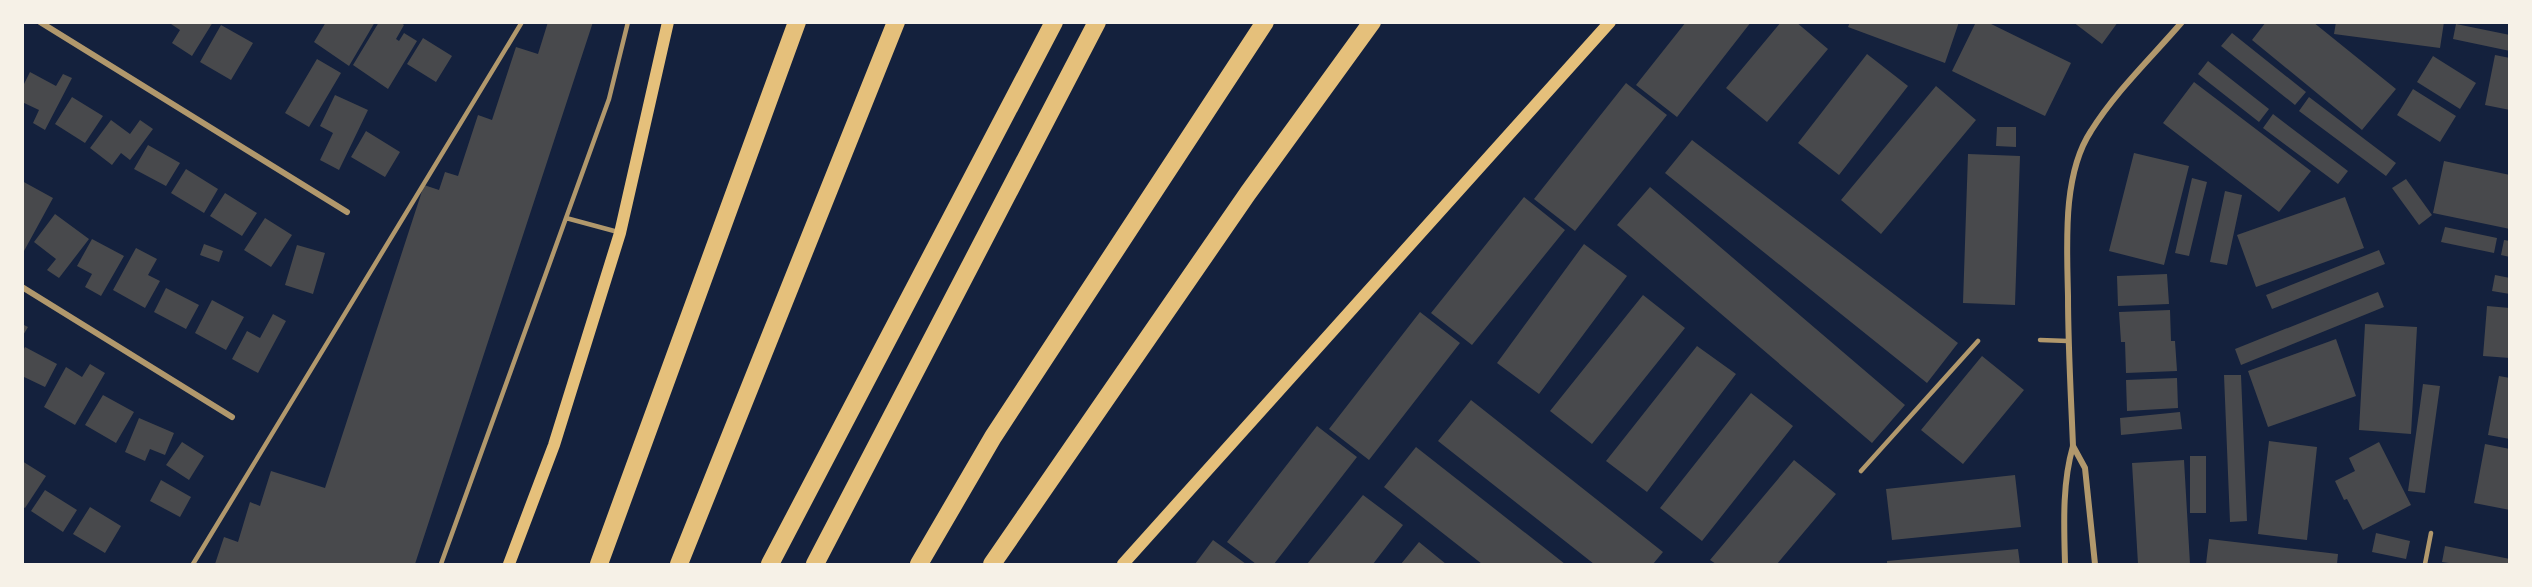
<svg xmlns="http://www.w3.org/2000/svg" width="2532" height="587" viewBox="0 0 2532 587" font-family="Barlow,sans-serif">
<rect width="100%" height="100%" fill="#14213d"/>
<path fill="#48494c" d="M168,22H213L192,56L172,43L180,30Z
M326,22H375L349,66L314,42Z
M379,22H400L404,25L396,39L399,41L404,33L417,41L388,89L353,65Z
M548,22H593L415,564H215L224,537L238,542L250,502L260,506L271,471L325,488L424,185L439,190L445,172L458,176L478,115L492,120L516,47L538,54Z
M1686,22H1751L1677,117L1636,85Z
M1781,22H1796L1828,49L1767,122L1726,88Z
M1850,22H1959L1945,63L1848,27Z
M1976,22H1987L2071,63L2045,116L1952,71Z
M2073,22H2118L2102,44Z
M2266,22H2313L2396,89L2362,130L2252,40Z
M2336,22H2444L2440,48L2334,34Z
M2456,24L2510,35V51L2453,39Z
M221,25L253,43L231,80L200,62Z
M2232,33L2306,92L2295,105L2221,46Z
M423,38L452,56L436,82L407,64Z
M1867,54L1908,86L1839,175L1798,143Z
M2495,55L2510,58V110L2485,105Z
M2433,56L2476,83L2460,109L2417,82Z
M317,59L341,73L309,127L285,113Z
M2208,61L2269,109L2259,122L2198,74Z
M30,72L56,86L63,74L72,78L45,130L33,123L39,110L22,102V88Z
M2194,82L2311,171L2279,212L2163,123Z
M1626,83L1667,115L1575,231L1534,199Z
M1936,86L1976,120L1881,234L1841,200Z
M2413,89L2456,116L2440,142L2397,115Z
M335,95L368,110L339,170L320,160L333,133L320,126Z
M72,97L103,116L85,143L55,124Z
M2309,97L2396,163L2386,176L2299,111Z
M2273,114L2348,171L2338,184L2263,128Z
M111,120L130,134L140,120L153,129L130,160L121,153L112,165L90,148Z
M1997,127H2016V147L1996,146Z
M366,131L400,152L385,177L351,157Z
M1692,140L1958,343L1927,383L1665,173Z
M148,145L180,163L166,186L134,169Z
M2134,153L2189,166L2164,265L2109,251Z
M1968,154L2020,156L2015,305L1963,303Z
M2444,161L2510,175V229L2433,213Z
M186,169L218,189L204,213L171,193Z
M2192,178L2207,182L2189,256L2175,253Z
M2406,179L2432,215L2419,225L2392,188Z
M22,181L53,198L24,251L22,250Z
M1650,187L1905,405L1872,443L1617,225Z
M2225,191L2242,195L2227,265L2210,262Z
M225,193L257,213L242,236L210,216Z
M1524,197L1565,230L1472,345L1431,313Z
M2345,197L2364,248L2256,287L2237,235Z
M55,214L89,239L59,278L47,270L56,259L34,242Z
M265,218L292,235L271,267L244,250Z
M2445,227L2497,238L2494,253L2441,242Z
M92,239L124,256L101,296L85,287L92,274L77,266Z
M2504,240L2510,241V257L2501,255Z
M204,244L223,251L219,262L200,255Z
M1584,244L1627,276L1539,394L1497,363Z
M297,245L325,253L313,294L285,285Z
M136,248L157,259L148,275L160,281L145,308L113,290Z
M2379,250L2385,264L2272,309L2266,295Z
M2167,274L2169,304L2118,306L2117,276Z
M2495,275L2510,278V294L2492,291Z
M166,288L199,305L186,329L154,312Z
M2378,292L2384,307L2241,365L2235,349Z
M1643,295L1685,328L1592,444L1550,411Z
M212,300L244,317L226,350L195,333Z
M2487,306L2510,308V358L2483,356Z
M2170,310L2171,341H2175L2177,371L2126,373L2125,342H2121L2119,312Z
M1420,312L1460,343L1369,460L1329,429Z
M273,314L286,321L258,373L232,359L247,331L260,338Z
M22,324L28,327L22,337Z
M2365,324L2417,327L2411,434L2359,430Z
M2336,339L2356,396L2268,427L2248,371Z
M1697,346L1736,374L1647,492L1606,461Z
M25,347L57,364L45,387L22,376V353Z
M1982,356L2024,390L1963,464L1921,430Z
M90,364L105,373L75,425L44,407L66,367L82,377Z
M2224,375H2241L2247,521L2230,522Z
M2499,376L2510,378V439L2488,435Z
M2177,378L2178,408L2127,411L2126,380Z
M2423,384L2440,386L2425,493L2408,491Z
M1751,393L1793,426L1702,541L1660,508Z
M103,395L134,412L116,443L85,425Z
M1471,400L1663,552L1653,564H1594L1438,441Z
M2180,412L2182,429L2121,435L2120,418Z
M139,418L174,433L165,455L150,449L145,461L125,452Z
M1317,426L1357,457L1274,564H1256L1227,542Z
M2269,441L2317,447L2307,540L2258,534Z
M182,442L204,456L189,480L166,465Z
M2379,442L2411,505L2363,530L2347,499L2344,500L2335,481L2355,471L2349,458Z
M2485,444L2510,449V510L2474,503Z
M1416,447L1565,564H1482L1384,487Z
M2190,456H2206V513H2190Z
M1794,460L1836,494L1777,564H1716L1710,560Z
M2184,460L2190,564H2138L2132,463Z
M22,461L46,476L25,508L22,506Z
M2015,475L2021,527L1892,540L1886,489Z
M161,480L191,497L180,517L150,501Z
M45,490L77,510L63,532L31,511Z
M1363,495L1403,525L1373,564H1307Z
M90,507L121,526L105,553L73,534Z
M2376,533L2410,541L2406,559L2372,552Z
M2209,539L2338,554L2337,564H2206Z
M1213,540L1246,564H1195Z
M1419,542L1446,564H1401Z
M2445,546L2510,559V564H2456L2442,562Z
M2018,549L2020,564H1887V561Z"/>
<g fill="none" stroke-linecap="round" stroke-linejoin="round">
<path stroke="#b1986c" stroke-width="4.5" d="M566,218L618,232
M2040,340L2068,341
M1861,471L1978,341
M193,564L522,22
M441,564L609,99L628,22
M2425,564L2431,533"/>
<path stroke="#b1986c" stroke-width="6" d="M40,22L347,212
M22,287L232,417
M2073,446L2085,468L2095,564
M2065,564C2064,525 2062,484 2073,446C2071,396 2068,346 2068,296C2067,245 2062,175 2091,131C2116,91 2152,57 2182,22"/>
<path stroke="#e5c07b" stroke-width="12" d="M509,564L554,445L620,233L668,22
M1123,564L1610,22"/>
<path stroke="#e5c07b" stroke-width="18" d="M599,564L797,22
M679,564L896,22
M770,564L1054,22
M815,564L1097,22
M919,564L993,437L1265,22
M992,564L1248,193L1372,22"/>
</g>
<rect width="2532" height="587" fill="none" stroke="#f6f1e7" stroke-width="48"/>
</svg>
